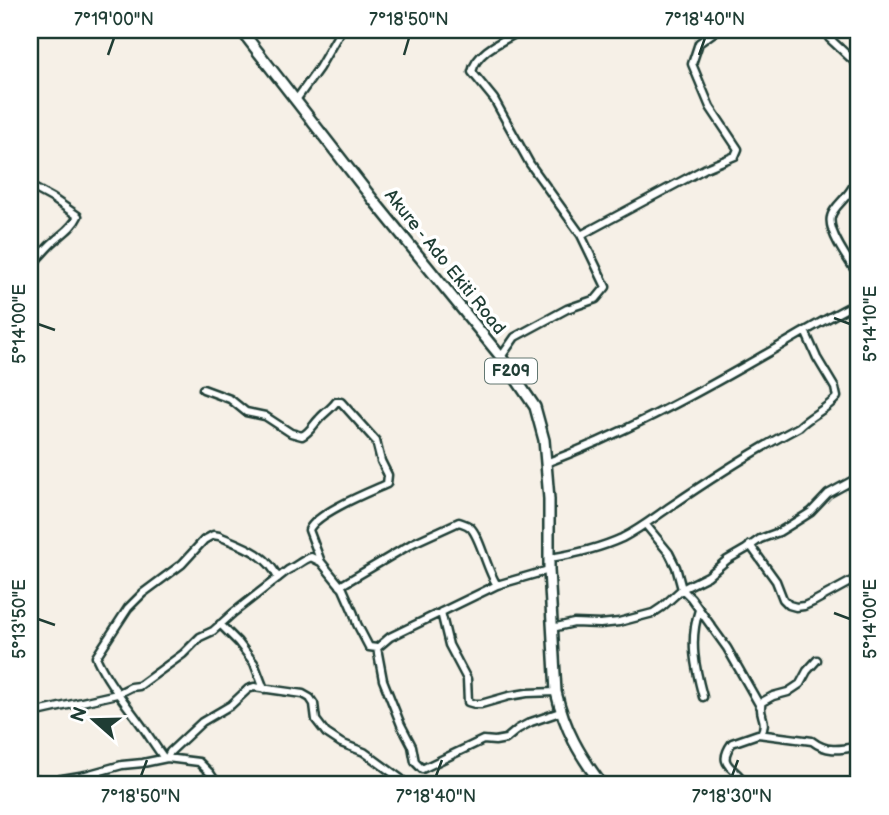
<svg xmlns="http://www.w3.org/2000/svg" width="889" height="815" viewBox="0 0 889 815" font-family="'Balsamiq Sans',sans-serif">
<rect width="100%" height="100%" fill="#f6f0e7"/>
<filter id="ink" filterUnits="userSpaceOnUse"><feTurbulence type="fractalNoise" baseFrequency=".0143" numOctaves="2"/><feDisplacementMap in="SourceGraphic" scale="14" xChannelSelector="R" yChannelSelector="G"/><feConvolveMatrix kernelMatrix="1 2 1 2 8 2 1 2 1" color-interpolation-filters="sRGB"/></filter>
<g filter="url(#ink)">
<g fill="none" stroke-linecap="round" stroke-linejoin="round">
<defs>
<path id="street" d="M829,38L859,66
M296,100L319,68L341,30
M859,176C855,183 852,189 847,195C842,202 833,208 831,217C827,232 851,264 859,276
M30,186L52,198L78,216C72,229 60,235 50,245C43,252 37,260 30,267
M581,235L706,168L735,156L738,149L710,107L692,64L699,43L717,30
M501,357L515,337L567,309L596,299L606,287L581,235L530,164L494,99L472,72C476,51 505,40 522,30
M203,389L230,399L246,412L265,416L291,433L302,436C310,432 313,425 319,419C325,412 331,409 336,402H341L376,441L381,461L388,475L387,484C369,492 316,513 309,530L321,562L343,589L354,614L357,624L369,647L377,648
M546,463C620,435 689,398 757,359C791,340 824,319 859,302
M646,525L669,553L676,567L682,589L691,598L727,648L760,706
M750,545L776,581L783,599L789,605L796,607L804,606L813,602L859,577
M550,558C575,554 598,549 622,538C640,529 655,517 671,506C712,478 755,450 799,427C811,415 827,409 837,397L835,388L817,358L805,331
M340,586L413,543L459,522C464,524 466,524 470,527C480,536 487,571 497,585
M699,610C689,641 695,667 703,697
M441,612L449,645L467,679L468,702L475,704H481L509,696L527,693L556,692
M220,624L238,642L254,663L264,689
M552,628L574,623L600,624L619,622L653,613L662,607L682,589L708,576L727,560L746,549L760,539L779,532L792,524L811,512L828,494L859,477
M377,648L383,680L401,725L412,746L415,762L422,769L483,740L495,741L506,739L518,729L531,722L560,712
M377,648L390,637L497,585L549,570
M42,711L117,694L131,687L139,686L183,654L200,637L213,631L233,613L288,570C297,566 302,560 311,557L321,562
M761,734C769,719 757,715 762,702L773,696L788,692L800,684L807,671L817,660
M164,758C155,746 148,734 139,722C123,700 107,681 96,657L128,608L143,593L182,564L204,540L213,535L219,536C242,546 267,553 278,578
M167,758L170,752L202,722L231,705L248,689L254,687L303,694L310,698L314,704L316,720L326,733L341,743L364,752L401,779L404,785
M30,778L50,781L86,775L122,765L143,763L167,758L199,762L210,773L218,785
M745,785C739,767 714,768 732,743L758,734L812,741C826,752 839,750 855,747"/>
<path id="primary" d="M241,30L374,201L501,357L535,407L544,440L546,463L549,499V570L556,692C565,730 579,754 602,785"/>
</defs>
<use href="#street" stroke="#1f3d34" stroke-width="11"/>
<use href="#primary" stroke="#1f3d34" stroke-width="14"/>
<use href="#street" stroke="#fff" stroke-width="6"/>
<use href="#primary" stroke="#fff" stroke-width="9"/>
</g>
</g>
<path fill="none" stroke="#1f3d34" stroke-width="2.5" d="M108,55L114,38M404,55L409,38M699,55L705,38M834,318L850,324M38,324L55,330M834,613L850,619M38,619L55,625M141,776L147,760M436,776L442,760M732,776L738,760"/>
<g text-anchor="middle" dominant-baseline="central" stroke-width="7" stroke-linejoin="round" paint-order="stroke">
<rect fill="#fff" stroke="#627771" stroke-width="2" x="485" y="358.5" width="52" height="25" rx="5"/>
<g font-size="16" font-weight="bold" fill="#1f3d34">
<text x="511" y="371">F209</text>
</g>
<g font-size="18" fill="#1f3d34" stroke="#fff">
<text transform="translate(445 262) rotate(51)">Akure - Ado Ekiti Road</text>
</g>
</g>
<rect width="889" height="815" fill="none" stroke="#fff" stroke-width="77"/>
<g transform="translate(94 720) rotate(290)" stroke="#ffffff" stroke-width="5" paint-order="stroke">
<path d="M0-5L12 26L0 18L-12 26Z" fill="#1f3d34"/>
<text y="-10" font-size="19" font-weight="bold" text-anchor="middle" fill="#1f3d34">N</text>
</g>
<rect x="38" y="38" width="812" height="738" fill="none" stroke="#1f3d34" stroke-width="2.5"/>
<g font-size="18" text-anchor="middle" fill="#1f3d34">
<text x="114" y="25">7°19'00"N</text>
<text x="409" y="25">7°18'50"N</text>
<text x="705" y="25">7°18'40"N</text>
<text transform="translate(19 324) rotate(-90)" y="6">5°14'00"E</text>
<text transform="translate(870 324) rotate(-90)" y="6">5°14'10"E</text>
<text transform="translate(19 619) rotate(-90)" y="6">5°13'50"E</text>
<text transform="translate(870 619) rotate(-90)" y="6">5°14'00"E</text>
<text x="141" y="802">7°18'50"N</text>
<text x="436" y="802">7°18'40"N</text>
<text x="732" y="802">7°18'30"N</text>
</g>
</svg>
